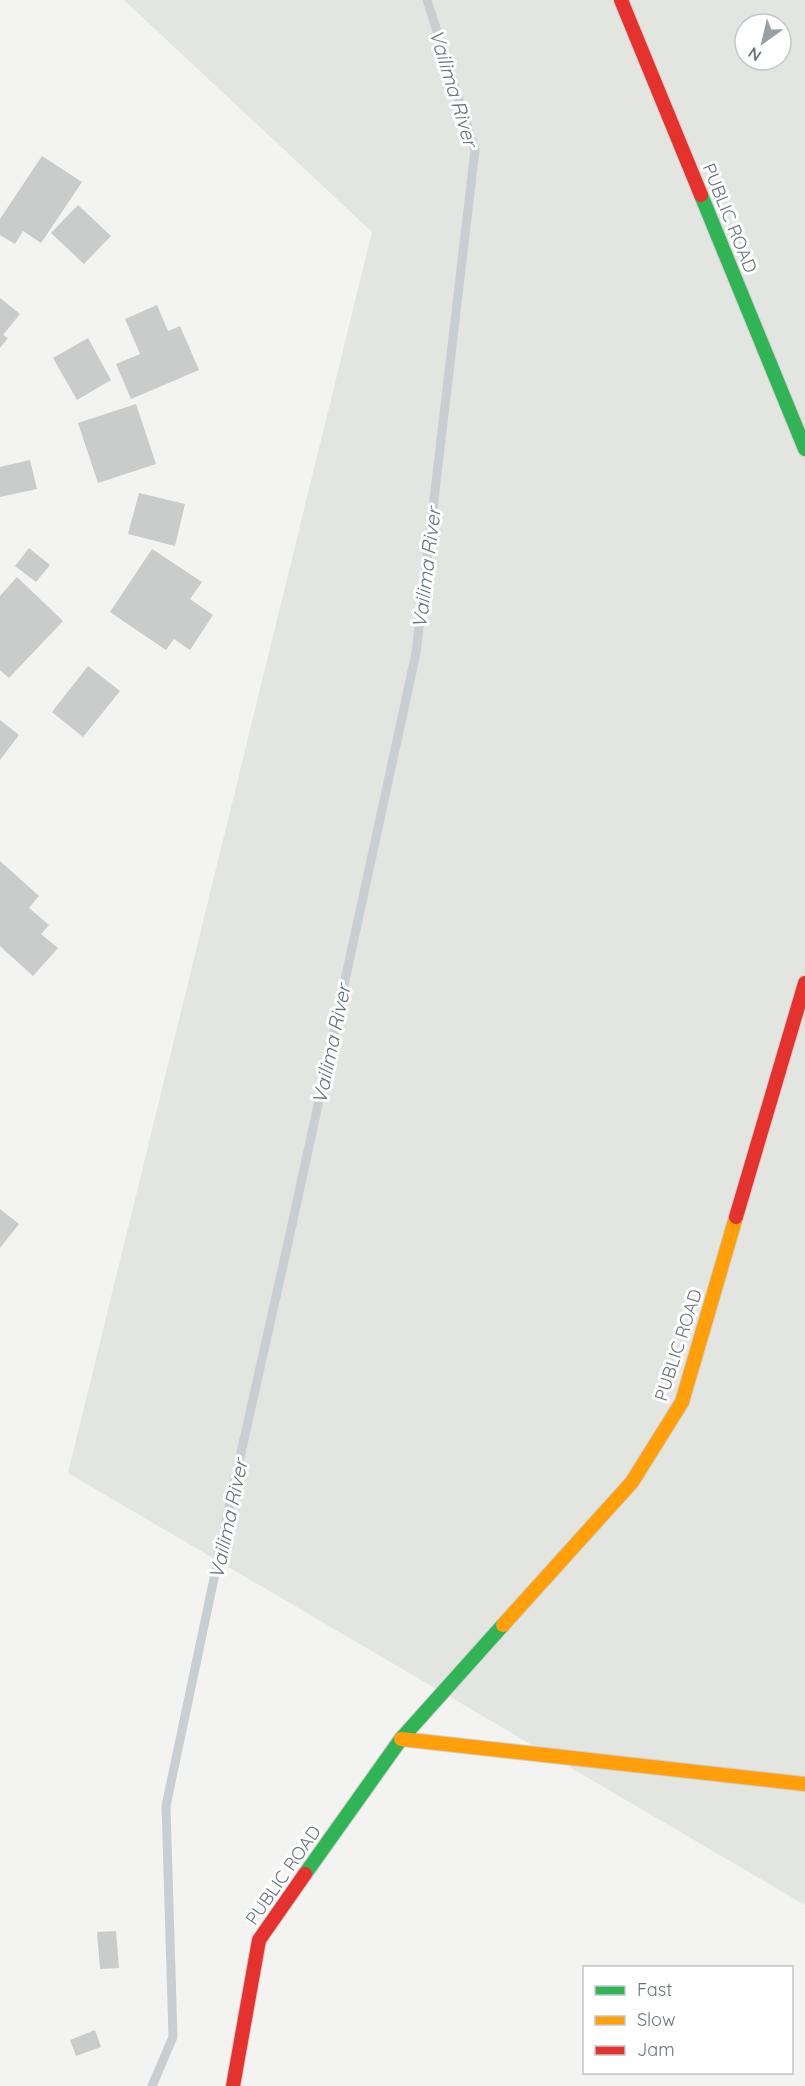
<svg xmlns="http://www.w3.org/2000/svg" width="805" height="2086" viewBox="0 0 805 2086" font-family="Quicksand,sans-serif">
<rect width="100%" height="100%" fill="#f3f3f1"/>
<path fill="#e2e5e0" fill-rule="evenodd" d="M124,0H805V1905L68,1473L372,232ZM745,24H781V60H745Z"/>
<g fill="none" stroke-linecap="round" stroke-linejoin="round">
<path stroke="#c8cfd2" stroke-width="9" d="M152,2086L173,2037L166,1806L232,1493L288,1243L416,653L475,150L427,0"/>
</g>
<path fill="#cacbcb" d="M42,156L82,182L41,243L23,231L15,244L0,235V219Z
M78,205L111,236L84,264L51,233Z
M0,298L20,314L3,335L8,338L0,348Z
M157,305L168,331L180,326L199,370L131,399L116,364L140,354L125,319Z
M88,338L111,380L77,400L53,358Z
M136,404L156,464L98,483L78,423Z
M30,460L37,489L0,497V467Z
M139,493L185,504L175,546L128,534Z
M29,548L50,565L36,582L15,566Z
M152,549L202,582L190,599L213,615L190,650L174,639L166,650L110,612Z
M17,577L63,621L9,678L0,670V596Z
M88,666L120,691L83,737L52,712Z
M0,720L19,735L0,760Z
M0,861L39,896L29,908L49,925L41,934L58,948L33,976L0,946Z
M0,1209L19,1224L0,1248Z
M116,1931L119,1968L100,1969L97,1932Z
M95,2030L101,2047L76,2056L70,2040Z"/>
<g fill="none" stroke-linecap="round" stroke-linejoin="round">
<defs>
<path id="fast" d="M701,195L805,449
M305,1874L401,1739L503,1625"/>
<path id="slow" d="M503,1625L632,1482L682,1402L736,1217
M401,1739L805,1784"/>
<path id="jam" d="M621,0L701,195
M736,1217L805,983
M233,2086L259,1940L305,1874"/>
</defs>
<use href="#fast" stroke="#cfcfcf" stroke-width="16"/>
<use href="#slow" stroke="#cfcfcf" stroke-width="16"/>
<use href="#jam" stroke="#cfcfcf" stroke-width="16"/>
<use href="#fast" stroke="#30b455" stroke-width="14"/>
<use href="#slow" stroke="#ff9f0a" stroke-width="14"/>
<use href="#jam" stroke="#e5322d" stroke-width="14"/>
</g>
<g text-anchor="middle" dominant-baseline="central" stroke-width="6" stroke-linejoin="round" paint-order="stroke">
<g font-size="18" fill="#65737f" stroke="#fff">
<text transform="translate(730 218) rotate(68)">PUBLIC ROAD</text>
<text transform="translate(678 1345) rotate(-72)">PUBLIC ROAD</text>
<text transform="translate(283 1875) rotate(-55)">PUBLIC ROAD</text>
</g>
<g font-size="20" font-style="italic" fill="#60747d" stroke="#fff">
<text transform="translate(454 88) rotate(73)">Vailima River</text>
<text transform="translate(426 568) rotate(-83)">Vailima River</text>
<text transform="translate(331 1044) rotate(-78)">Vailima River</text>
<text transform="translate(228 1519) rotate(-78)">Vailima River</text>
</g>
</g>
<rect x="583" y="1966" width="210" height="108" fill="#ffffff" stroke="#c1c7cc" stroke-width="1.5"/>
<rect x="595" y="1986" width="30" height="9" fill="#30b455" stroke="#c1c7cc" stroke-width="1.5"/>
<text x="637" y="1996" font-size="18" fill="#65737f">Fast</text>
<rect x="595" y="2016" width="30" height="9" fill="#ff9f0a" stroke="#c1c7cc" stroke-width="1.5"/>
<text x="637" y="2026" font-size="18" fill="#65737f">Slow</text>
<rect x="595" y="2046" width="30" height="9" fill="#e5322d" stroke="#c1c7cc" stroke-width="1.5"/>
<text x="637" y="2056" font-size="18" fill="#65737f">Jam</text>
<g transform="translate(763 42) rotate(214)"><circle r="28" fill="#ffffff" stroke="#c1c7cc" stroke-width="1.5"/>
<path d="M0-4.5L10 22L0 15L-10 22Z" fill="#97a0a7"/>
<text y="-9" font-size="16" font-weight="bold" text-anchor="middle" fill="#65737f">N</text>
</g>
</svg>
